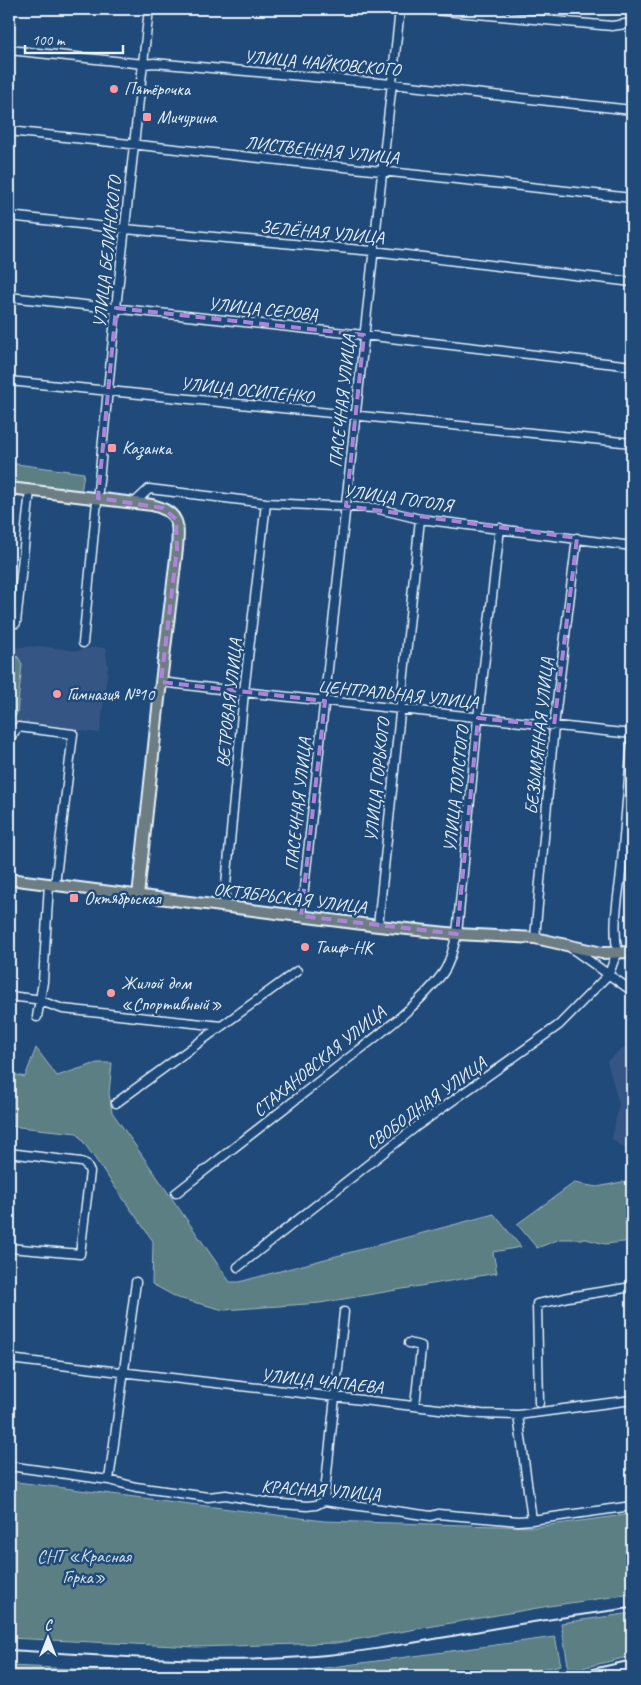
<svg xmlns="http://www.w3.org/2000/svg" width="641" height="1685" viewBox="0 0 641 1685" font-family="Caveat,sans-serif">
<rect width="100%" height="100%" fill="#1f4a7a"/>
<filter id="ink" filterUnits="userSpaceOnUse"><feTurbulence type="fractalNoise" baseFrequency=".02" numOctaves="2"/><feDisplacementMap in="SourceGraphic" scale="10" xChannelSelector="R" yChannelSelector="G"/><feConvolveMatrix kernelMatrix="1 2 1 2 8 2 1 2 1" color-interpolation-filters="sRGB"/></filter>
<g filter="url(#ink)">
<path fill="#365785" d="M39,646L77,651L96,647L107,648L106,655L108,665L100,733L9,723V648Z
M632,1042V1154L612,1139L619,1104L607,1061Z"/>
<path fill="#5b7f84" stroke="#a2b8be" d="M9,463L84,473L81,493L9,484Z
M9,654L18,657L22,664L17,713L15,717L9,720Z
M36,1048L57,1076L97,1063H112L109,1093L112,1112L230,1282H239L494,1214L521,1247L493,1252L497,1273L320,1303L224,1310L178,1298L152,1284L153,1241L77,1133L9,1126V1073L25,1077Z
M632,1180V1241L605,1244L586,1239H560L537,1248L517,1224L574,1183L597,1187Z
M9,1481L324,1521L535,1527L632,1514V1594L549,1606L336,1643L196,1647L9,1638Z
M632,1613V1656L569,1671L561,1623Z
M555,1637L561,1665L510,1676H9V1666L183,1674L295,1672Z"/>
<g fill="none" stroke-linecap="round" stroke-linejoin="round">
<defs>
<path id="minor" d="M422,9L612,26L632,23
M9,50L144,64L154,63L392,84L632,110
M9,131L632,198
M9,216L125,229L373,251L632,282
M9,297L364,335L632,366
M9,381L632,443
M134,503L149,489L266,503L375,508L420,519L632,546
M16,623L30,490
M83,643L116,308L149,9
M161,682L244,692L632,734
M9,739L18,727L73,734L55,885
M224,906L244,692L266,503
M301,916L400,9
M378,926L420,519
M535,938L554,726L577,538
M571,948L632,991
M9,996L35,999L63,1009L221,1026
M37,1017L43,982L49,884
M116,1103L297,971
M9,1153L81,1162L86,1164L90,1172L80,1254L9,1248
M176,1193C231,1150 286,1107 341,1064C373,1039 419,1006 443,973C451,962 453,947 457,934L478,718L500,528
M238,1267L417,1126L559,1025L609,974L614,960L618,953C612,926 618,900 621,873C625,829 628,786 632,742
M409,1343L421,1346V1349L415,1406
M9,1359L482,1414L518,1415L632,1400
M539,1403L537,1304L557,1300L568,1297L632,1287
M518,1415L532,1520
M9,1466L109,1480L136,1487L208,1497L226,1495L270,1503L307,1506L316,1505L324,1501L431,1516L438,1514L518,1521L532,1520L632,1506
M109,1480L136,1282
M324,1501L344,1312"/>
<path id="major" d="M9,488L152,505C180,512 179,525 177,549L159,699L138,896
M9,879L378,926L457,934L535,938L602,953L632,952"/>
</defs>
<use href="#minor" stroke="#e8f1f8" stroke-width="11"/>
<use href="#major" stroke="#e8f1f8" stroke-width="14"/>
<use href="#minor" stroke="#1f4a7a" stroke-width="8"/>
<use href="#major" stroke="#6d7d84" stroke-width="10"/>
<path stroke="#e8f1f8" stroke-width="2" d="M9,1650C110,1656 213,1665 315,1656C369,1652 422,1641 475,1632C527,1622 580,1615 632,1608
M562,1676L632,1660
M628,1676L632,1675"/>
</g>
</g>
<path fill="none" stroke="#ac85d9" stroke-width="4" stroke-dasharray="10 6" stroke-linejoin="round" d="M116,308L364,335L346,506L577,538L554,726L478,718L457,934L301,916L325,701L161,682L177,549L176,519L163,508L98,498Z"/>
<g fill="#ff9aa2" stroke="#1f4a7a" stroke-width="2">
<circle cx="114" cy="89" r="5"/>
<rect x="142" y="112" width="10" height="10" rx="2.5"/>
<rect x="107" y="443" width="10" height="10" rx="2.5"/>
<circle cx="57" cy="694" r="5"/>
<rect x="69" y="893" width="10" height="10" rx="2.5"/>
<circle cx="305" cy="947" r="5"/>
<circle cx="111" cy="993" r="5"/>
</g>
<g text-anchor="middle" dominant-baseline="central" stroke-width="5" stroke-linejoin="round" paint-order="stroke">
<g font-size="18" fill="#e8f1f8" stroke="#1f4a7a">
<text transform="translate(322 63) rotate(5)">УЛИЦА ЧАЙКОВСКОГО</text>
<text transform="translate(322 150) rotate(6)">ЛИСТВЕННАЯ УЛИЦА</text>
<text transform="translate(322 232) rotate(5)">ЗЕЛЁНАЯ УЛИЦА</text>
<text transform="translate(107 252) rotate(-84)">УЛИЦА БЕЛИНСКОГО</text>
<text transform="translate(263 309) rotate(6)">УЛИЦА СЕРОВА</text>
<text transform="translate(247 390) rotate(6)">УЛИЦА ОСИПЕНКО</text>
<text transform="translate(342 401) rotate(-84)">ПАСЕЧНАЯ УЛИЦА</text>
<text transform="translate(398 498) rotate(8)">УЛИЦА ГОГОЛЯ</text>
<text transform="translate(398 694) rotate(6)">ЦЕНТРАЛЬНАЯ УЛИЦА</text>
<text transform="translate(229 703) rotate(-84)">ВЕТРОВАЯ УЛИЦА</text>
<text transform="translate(539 736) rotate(-84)">БЕЗЫМЯННАЯ УЛИЦА</text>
<text transform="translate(377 780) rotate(-84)">УЛИЦА ГОРЬКОГО</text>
<text transform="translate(456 789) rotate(-84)">УЛИЦА ТОЛСТОГО</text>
<text transform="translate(298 804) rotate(-84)">ПАСЕЧНАЯ УЛИЦА</text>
<text transform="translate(290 898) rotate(7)">ОКТЯБРЬСКАЯ УЛИЦА</text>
<text transform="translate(319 1061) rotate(-39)">СТАХАНОВСКАЯ УЛИЦА</text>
<text transform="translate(426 1103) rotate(-36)">СВОБОДНАЯ УЛИЦА</text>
<text transform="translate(322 1381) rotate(6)">УЛИЦА ЧАПАЕВА</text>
<text transform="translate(321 1490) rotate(4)">КРАСНАЯ УЛИЦА</text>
</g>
<g font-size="18" fill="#e8f1f8" stroke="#1f4a7a" text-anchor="start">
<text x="124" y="89">Пятёрочка</text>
<text x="157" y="117">Мичурина</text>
<text x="122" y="448">Казанка</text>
<text x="67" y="694">Гимназия №10</text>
<text x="84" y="898">Октябрьская</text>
<text x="315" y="947">Таиф-НК</text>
<text x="121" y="983">Жилой дом<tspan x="121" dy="21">«Спортивный»</tspan></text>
</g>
<g font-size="18" fill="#d3e0e7" stroke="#1f4a7a">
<text x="84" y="1556">СНТ «Красная<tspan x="84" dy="21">Горка»</tspan></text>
</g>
</g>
<rect width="641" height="1685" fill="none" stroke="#1f4a7a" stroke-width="30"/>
<rect x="15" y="15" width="611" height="1655" fill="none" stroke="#e8f1f8" stroke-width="2" filter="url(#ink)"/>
<g transform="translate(48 1638)" stroke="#1f4a7a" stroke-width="4" paint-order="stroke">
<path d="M0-4L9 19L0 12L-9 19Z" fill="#e8f1f8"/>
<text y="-8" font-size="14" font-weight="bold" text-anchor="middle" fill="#e8f1f8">С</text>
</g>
<path d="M25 45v8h98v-8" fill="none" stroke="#e8f1f8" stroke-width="2.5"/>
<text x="32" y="45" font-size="15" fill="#e8f1f8" stroke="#1f4a7a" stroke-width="4" paint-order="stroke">100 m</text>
</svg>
